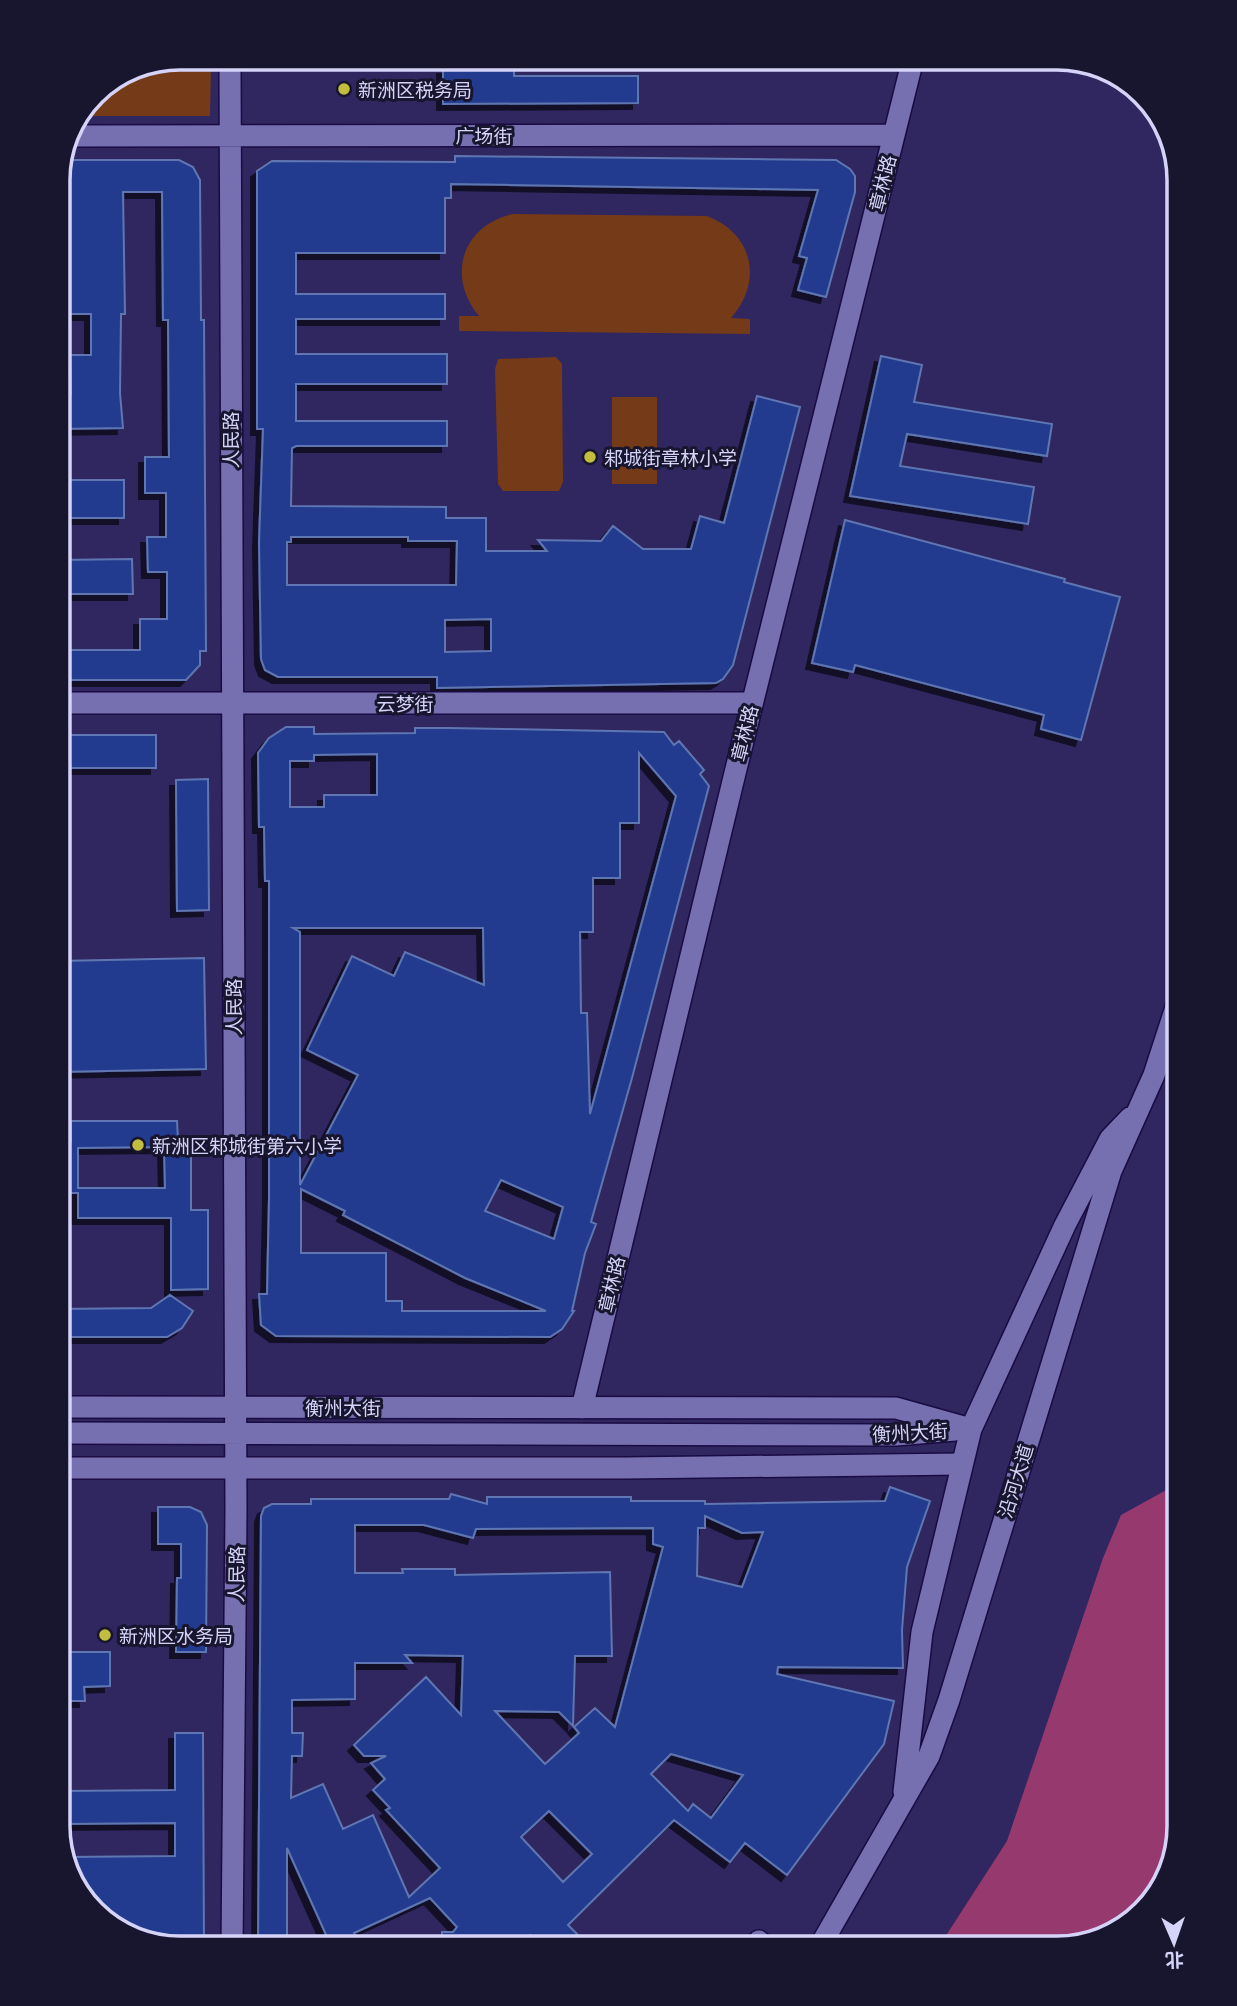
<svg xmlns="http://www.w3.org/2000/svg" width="1237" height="2006" viewBox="0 0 1237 2006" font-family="'Titillium Web','Noto Sans SC',sans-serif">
<defs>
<filter id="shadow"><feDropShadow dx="-6" dy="6" stdDeviation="0" flood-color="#0009"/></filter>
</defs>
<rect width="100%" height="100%" fill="#302660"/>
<path fill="#753a18" d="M211,66L210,116H84L94,93L133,67Z
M513,214L707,216C754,234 763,282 731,318L750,319V334L459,331V316H479C446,277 462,225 513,214Z
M556,357L562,364L563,482L559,491H503L498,484L495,369L498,359Z
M612,397H657V484H612Z"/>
<path fill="#96396f" d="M1179,1483V1827L1163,1888L1112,1935L1057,1948H938L1007,1841L1103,1558L1121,1515Z"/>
<path fill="#243b8e" stroke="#5e76b2" stroke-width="2" fill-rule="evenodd" filter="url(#shadow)" d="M443,68H514V76H638V103L443,104Z
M455,156L836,160L850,169L855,176V192L826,297L798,290L807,258L799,256L818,190L451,184V198H445V253H296V294H445V319H296V354H447V384H296V421H447V446H296L292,448L291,506L446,507V518H486V551H547L538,540L601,541L613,526L643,549H691L700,516L724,523L757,396L800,407L733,665L723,679L716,683L437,688V677H278L265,670L261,659L259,542L263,429H257V171L272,161L455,162ZM291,537H408V541H457L456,585H287V542H291ZM491,619V651L445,652V620Z
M63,160H179L193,167L200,180L201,320H204L206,651H200V665L186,680H58V650H140V619H167V572H148L147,537H166V493H145V457H169L168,320H163L162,192H123L125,314H121L120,393L123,428L58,429V394H71L70,355H91V314H58V172Z
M881,356L922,365L914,402L1052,424L1047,456L907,434L900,466L1034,487L1028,524L850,496Z
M58,480H124V518H58Z
M845,520L1065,579L1064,582L1120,597L1081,740L1041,729L1044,715L855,665L853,672L812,663Z
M132,559L133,594H58V560Z
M286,727H314V734L415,733V728H449L664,732L674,745L679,741L704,770L700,774L709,786L632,1078L591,1222L596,1224L585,1253L572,1311H574L562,1329L550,1337L276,1336L261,1325L259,1294H267L269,1200V881H265L264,827H259L258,753L269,738ZM639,753L676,796L590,1114L587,1013H581L580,932H593V878H620V823H639ZM377,754V795H324V807H290V761H314V755ZM293,928H483L484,985L405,952L394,976L352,956L307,1050L358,1075L300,1185V932ZM501,1180L563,1207L554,1239L485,1211ZM301,1189L345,1211L343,1215L465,1278L546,1311H402V1301H386V1253H301Z
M58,735H156V768H58Z
M208,779L209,910L177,911L176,780Z
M204,958L206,1069L58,1072V961Z
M71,1121H177L178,1139H191V1210H208V1289L171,1290V1218H78V1193H58V1142H71ZM164,1147L165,1188H78V1148Z
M170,1295L193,1311L182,1328L167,1337H58V1309L151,1308Z
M890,1487L930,1501L907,1567L902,1630L903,1668L778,1667L777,1674L894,1701L884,1744L787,1875L745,1843L730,1862L674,1820L568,1925L591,1948H543L530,1935L516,1948H442V1932H453L457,1927L430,1898L354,1933L358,1941L342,1948H332L287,1848V1948H258L261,1516L264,1508L272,1504H311V1499H449L451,1494L487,1504V1497H631V1501H705V1504L885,1501ZM705,1516L742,1533L763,1532L742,1587L697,1576L698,1528H705ZM355,1525H424L473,1538L476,1529L653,1528V1544L663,1547L615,1727L595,1708L574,1727L579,1733L545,1764L495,1711L559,1712L573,1726L575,1656H612L610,1572L455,1575V1569H402L403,1573H355ZM405,1655L463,1656L461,1715L426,1677L354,1745L364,1756H386L371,1763L385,1779L373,1790L390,1808L386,1810L440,1868L409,1897L373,1815L343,1829L323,1784L291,1798L292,1756H302L303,1733H292V1700L355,1699V1663H412ZM671,1754L743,1775L711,1818L693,1804L688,1811L651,1774ZM549,1811L592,1854L563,1882L521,1837Z
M158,1507H190L201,1512L207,1525L206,1652H176L177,1578H181V1544H158Z
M58,1652H110V1686L84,1687L85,1701H58Z
M175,1733H203L204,1948H172L112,1928L71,1881L65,1857L175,1856V1823L63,1824V1791L175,1790Z"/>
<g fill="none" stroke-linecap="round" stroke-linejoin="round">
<defs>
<path id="street" d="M58,1468H626L962,1464
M755,1948L759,1941"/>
<path id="secondary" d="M230,66L236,1511L232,1948
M74,136L894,135
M58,703H752
M58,1407L896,1408L971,1429
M582,1408L735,773L913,59
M58,1433L896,1435L955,1430
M904,1792L922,1632L971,1429L1065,1225L1110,1139L1130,1118
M819,1948L929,1756L949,1700L1111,1171L1154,1075L1179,998"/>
</defs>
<use href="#street" stroke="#1a0b43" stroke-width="24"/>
<use href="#secondary" stroke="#1a0b43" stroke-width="24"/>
<use href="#street" stroke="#7670b1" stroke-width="21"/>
<use href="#secondary" stroke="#7670b1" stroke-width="21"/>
</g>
<g fill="#c2bd3f" stroke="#18152f" stroke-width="2.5">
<circle cx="344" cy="89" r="7"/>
<circle cx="590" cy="457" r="7"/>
<circle cx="138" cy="1145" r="7"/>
<circle cx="105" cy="1635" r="7"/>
</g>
<g text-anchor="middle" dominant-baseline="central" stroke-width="6" stroke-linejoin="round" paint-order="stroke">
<g font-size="19" fill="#d5d3f7" stroke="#18152f" text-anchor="start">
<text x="358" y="89">新洲区税务局</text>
<text x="604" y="457">邾城街章林小学</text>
<text x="152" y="1145">新洲区邾城街第六小学</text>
<text x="119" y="1635">新洲区水务局</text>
</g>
<g font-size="19" fill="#d5d3f7" stroke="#18152f">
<text x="484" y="135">广场街</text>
<text transform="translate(882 183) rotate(-76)">章林路</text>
<text transform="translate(230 440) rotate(-90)">人民路</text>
<text x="405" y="703">云梦街</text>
<text transform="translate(744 733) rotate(-76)">章林路</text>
<text transform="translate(233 1007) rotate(-90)">人民路</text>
<text transform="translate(611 1284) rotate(-77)">章林路</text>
<text x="343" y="1407">衡州大街</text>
<text transform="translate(910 1432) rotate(-3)">衡州大街</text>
<text transform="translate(1015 1481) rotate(-73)">沿河大道</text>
<text transform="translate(236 1574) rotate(-89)">人民路</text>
</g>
</g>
<path d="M0 0H1237V2006H0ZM180 70H1057A110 110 0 0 1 1167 180V1826A110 110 0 0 1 1057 1936H180A110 110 0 0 1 70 1826V180A110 110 0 0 1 180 70Z" fill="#18152f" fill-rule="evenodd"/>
<path fill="none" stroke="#d5d3f7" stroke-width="3.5" d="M180 70H1057A110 110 0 0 1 1167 180V1826A110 110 0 0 1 1057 1936H180A110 110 0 0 1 70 1826V180A110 110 0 0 1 180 70Z"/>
<g transform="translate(1174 1943) rotate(178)" stroke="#18152f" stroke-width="5" paint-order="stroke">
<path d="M0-5L12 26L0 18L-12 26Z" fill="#d5d3f7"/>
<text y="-10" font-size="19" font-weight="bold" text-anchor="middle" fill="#d5d3f7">北</text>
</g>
</svg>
